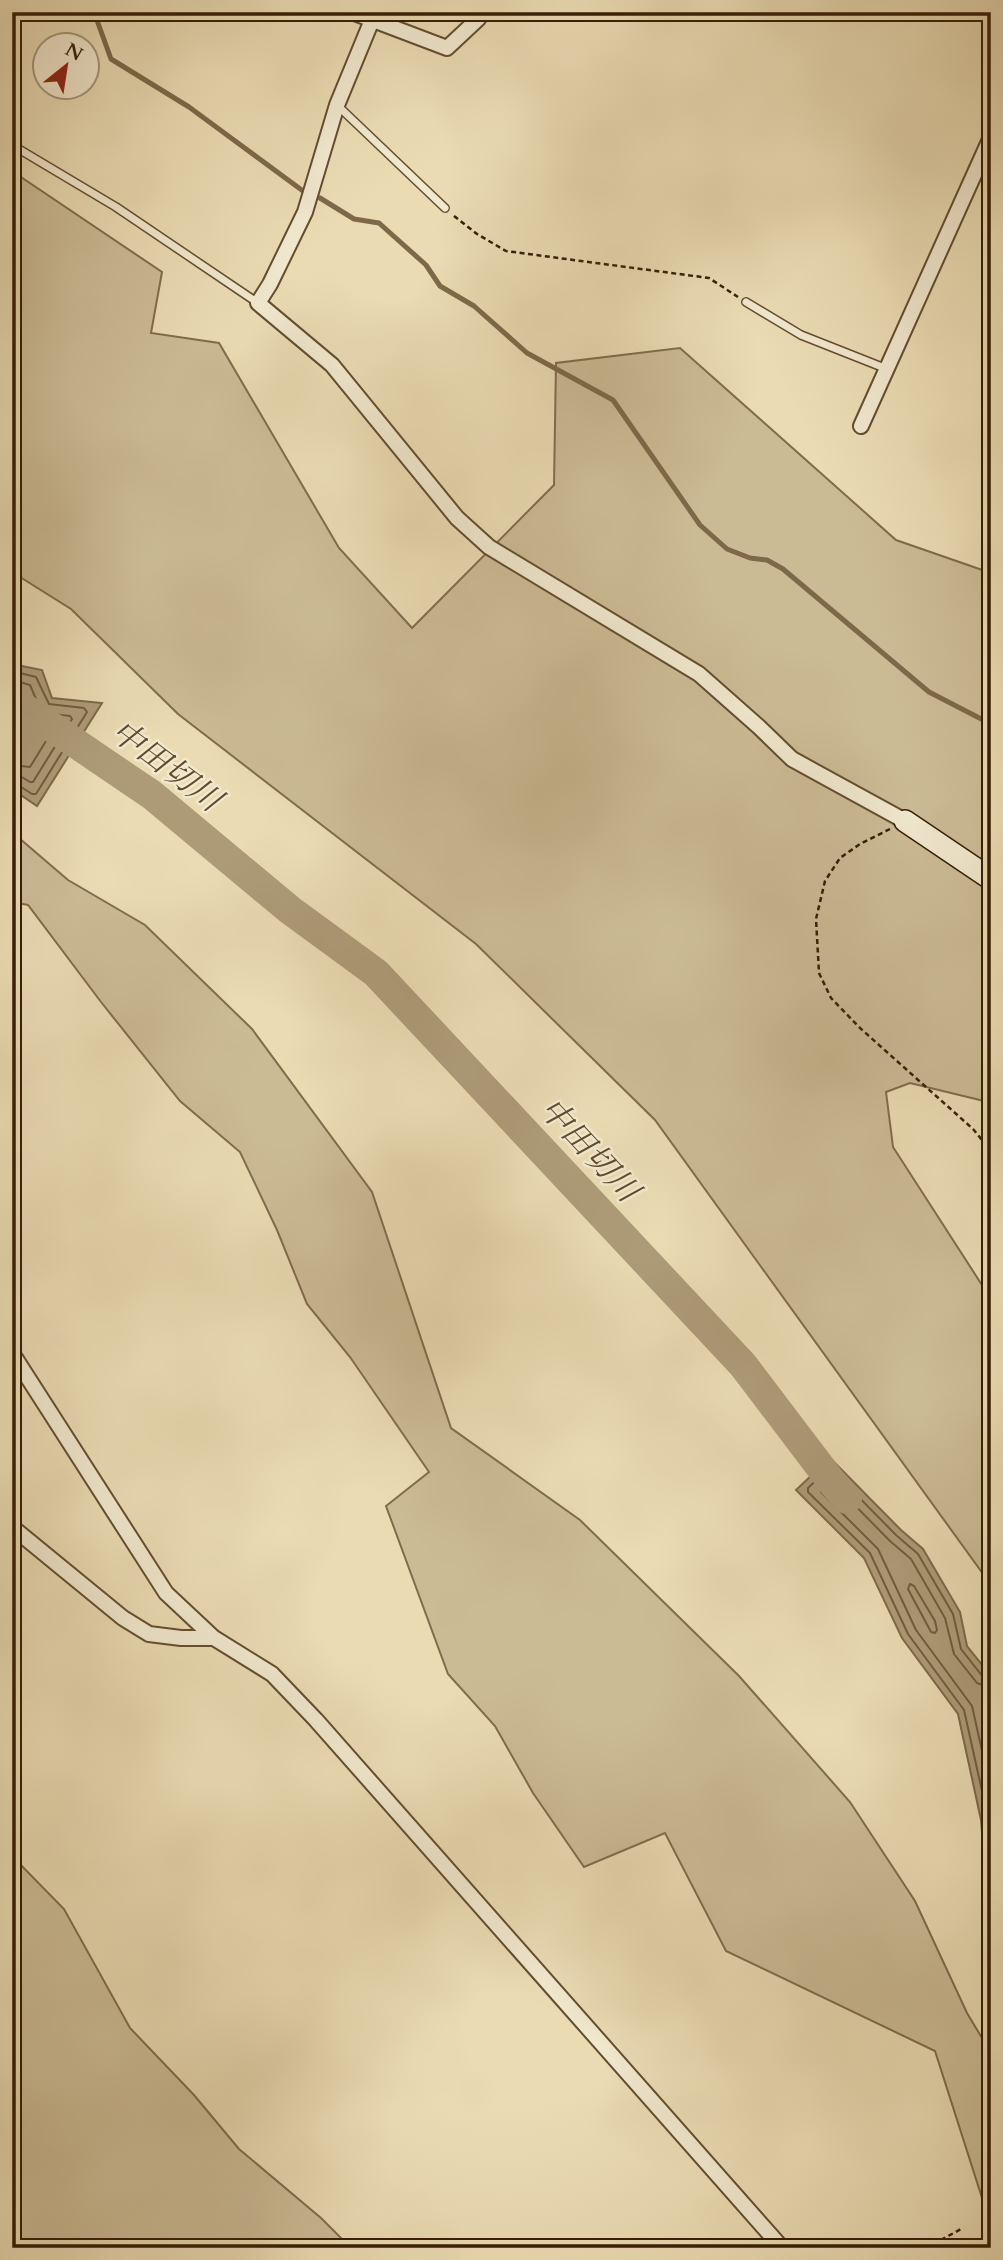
<svg xmlns="http://www.w3.org/2000/svg" width="1003" height="2260" viewBox="0 0 1003 2260" font-family="Cardo,'Noto Serif JP',serif">
<rect width="100%" height="100%" fill="#eadbb3"/>
<filter id="stains"><feTurbulence type="fractalNoise" baseFrequency=".00286" numOctaves="4"/><feColorMatrix values="0 0 0 0 .2 0 0 0 0 .09 0 0 0 0 .02 0 0 0 .5 -.17"/></filter>
<radialGradient id="worn" r=".72"><stop offset=".6" stop-color="#630" stop-opacity="0"/><stop offset="1" stop-color="#630" stop-opacity=".3"/></radialGradient>
<path fill="#cbbb95" stroke="#806c4c" stroke-width="2" d="M12,171L162,272L151,333L219,343L339,548L412,628L554,485L556,363L680,348L896,540L991,573V1104L984,1101L910,1083L886,1092L893,1147L991,1299V1585L655,1120L476,944L178,714L71,609L12,572Z
M12,832L68,880L145,925L252,1029L372,1192L451,1428L580,1520L739,1676L850,1802L915,1901L967,2013L991,2053V2226L935,2051L726,1951L665,1833L584,1867L533,1793L495,1726L448,1674L386,1506L429,1472L350,1357L307,1304L277,1230L240,1152L180,1101L101,1002L28,905L12,902Z
M12,1856L64,1909L130,2028L194,2095L239,2149L321,2218L351,2248H12Z"/>
<path fill="#ad9b78" stroke="#7d694a" stroke-width="2" d="M12,664L42,670L52,698L102,703L37,806L12,789Z
M830,1458L901,1530L923,1549L960,1612L967,1646L991,1676V1884L985,1869L981,1820L958,1714L902,1638L864,1558L796,1490Z"/>
<g fill="none" stroke-linecap="round" stroke-linejoin="round">
<path stroke="#725c3e" stroke-width="2" d="M12,671L36,677L49,704L84,708L87,712L36,794H32L18,785L12,784
M12,680L30,685C41,711 41,713 70,716L72,719L33,782H30L20,776L12,775
M12,691L22,694L33,715L41,722L53,725L54,728L30,767L12,765
M910,1584L914,1586L935,1621L937,1630L935,1633L931,1632L908,1589Z
M991,1679L983,1677L961,1649L953,1614L918,1554L896,1535L832,1470H827L808,1488V1492L870,1553L908,1634L964,1710L988,1818L991,1851
M991,1688L977,1683L954,1654L945,1618L911,1559L890,1541L832,1482H827L821,1488V1492L878,1549L916,1630L972,1706L991,1791"/>
<path stroke="#7d694a" stroke-width="5" d="M94,12L111,59L189,107L303,191
M320,198L354,219L379,223L426,265L440,286L474,306L527,353L613,400L700,525L727,549L750,558L767,560L783,569L929,692L991,724"/>
<path stroke="#ad9b78" stroke-width="30" d="M12,700L152,795L290,910L376,973L743,1365L831,1481L847,1499"/>
<defs>
<path id="lane" d="M337,105L445,208
M12,145L116,207L258,303
M746,302L801,335L887,369"/>
<path id="street" d="M352,12L447,48L478,19L482,12
M372,20L337,105L305,212L270,284L258,303L332,365L457,518L489,547L699,674L759,727L792,759L905,821
M861,426L991,137
M12,1353L166,1593L214,1638
M12,1527L123,1618L149,1634L181,1638H214L272,1674L316,1720L782,2248"/>
<path id="secondary" d="M905,821L991,879"/>
</defs>
<use href="#lane" stroke="#634d30" stroke-width="10"/>
<use href="#street" stroke="#634d30" stroke-width="18"/>
<use href="#secondary" stroke="#361e04" stroke-width="24"/>
<path stroke="#361e04" stroke-width="2.5" stroke-dasharray="5 3.5" stroke-linecap="butt" d="M454,216L477,234L506,251L709,278L738,297
M890,829L860,844L840,858L825,881L816,919L819,973L831,998L860,1028L973,1129L991,1151
M926,2248L963,2228"/>
<use href="#lane" stroke="#f1e8ce" stroke-width="7"/>
<use href="#street" stroke="#f1e8ce" stroke-width="14"/>
<use href="#secondary" stroke="#f1e8ce" stroke-width="21"/>
</g>
<g text-anchor="middle" dominant-baseline="central" stroke-width="5" stroke-linejoin="round" paint-order="stroke">
<g font-size="32" font-style="italic" fill="#604a2d" stroke="#f1e8ce">
<text transform="translate(166 766) rotate(37)">中田切川</text>
<text transform="translate(589 1150) rotate(47)">中田切川</text>
</g>
</g>
<rect width="1003" height="2260" fill="none" stroke="#eadbb3" stroke-width="42"/>
<rect x="14" y="14" width="975" height="2232" fill="none" stroke="#361e04" stroke-width="3.5"/>
<rect x="21" y="21" width="961" height="2218" fill="none" stroke="#361e04" stroke-width="2"/>
<g transform="translate(66 66) rotate(30)"><circle r="33" fill="#f1e8ce" stroke="#a6977d" stroke-width="2"/>
<path d="M0-5L12 26L0 18L-12 26Z" fill="#8f2418"/>
<text y="-10" font-size="19" font-weight="bold" text-anchor="middle" fill="#361e04">N</text>
</g>
<rect width="100%" height="100%" filter="url(#stains)"/>
<rect width="100%" height="100%" fill="url(#worn)"/>
</svg>
